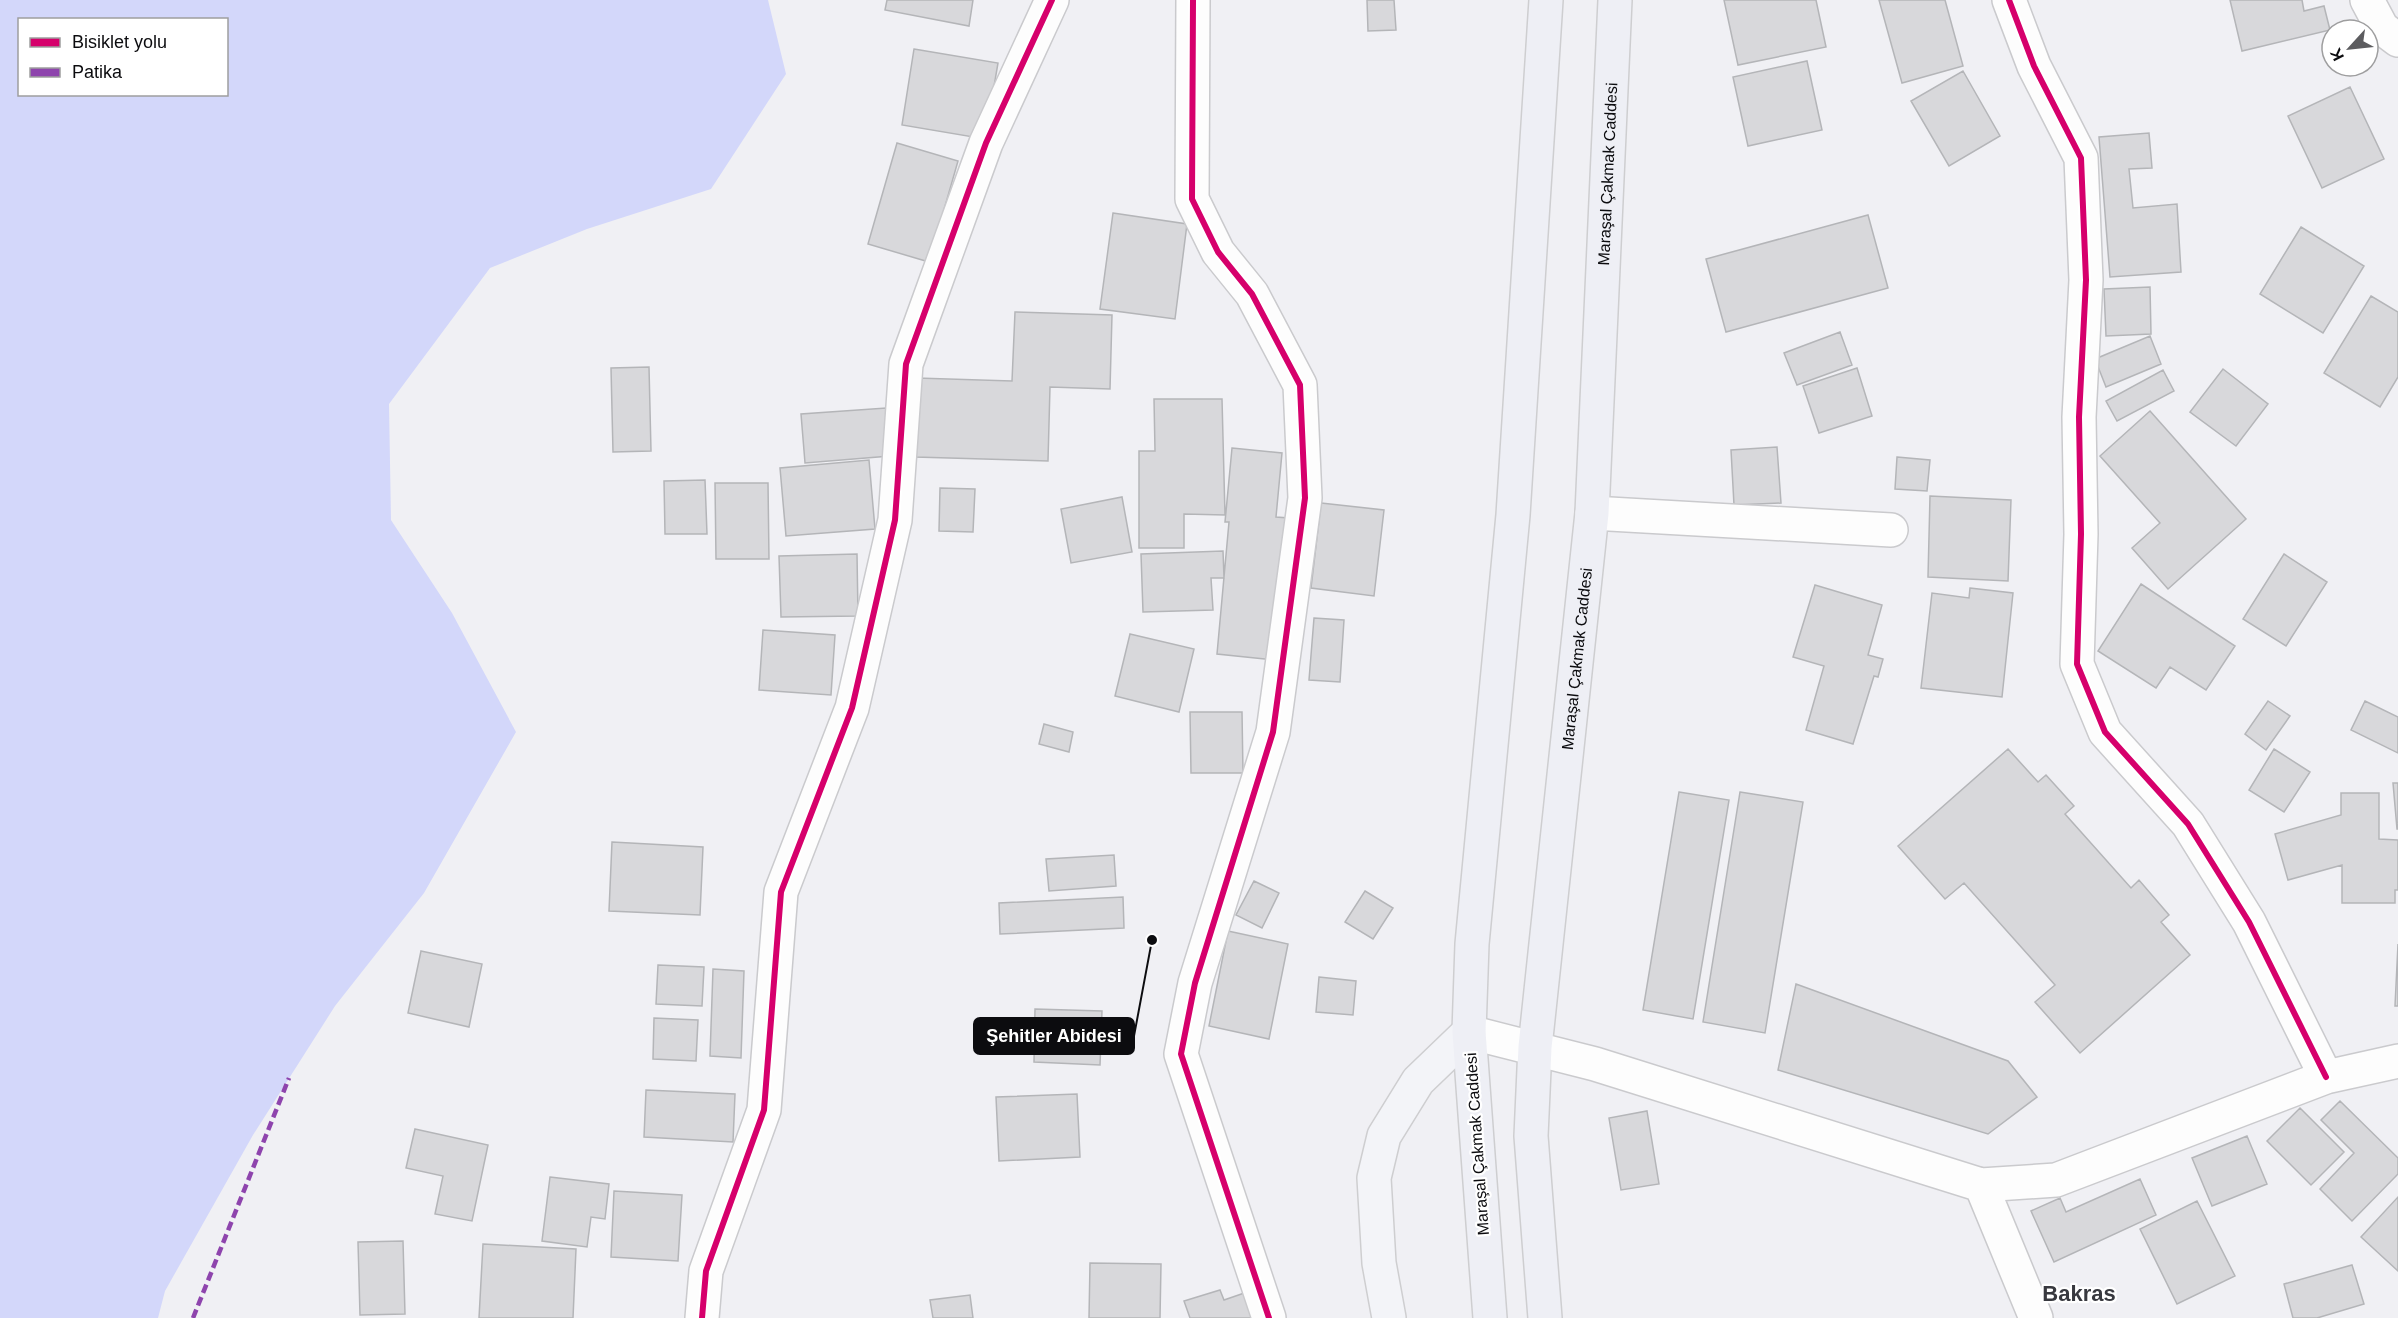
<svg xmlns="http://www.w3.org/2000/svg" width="2398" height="1318" viewBox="0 0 2398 1318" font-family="Helvetica,sans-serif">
<rect width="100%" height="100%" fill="#f0f0f4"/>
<path fill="#d3d7fa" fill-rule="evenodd" d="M0,0H768L786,74L711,189L587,229L490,268L389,404L391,520L452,613L516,732L424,893L335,1006L253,1135L165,1291L158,1318H0ZM20,20H226V94H20Z"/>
<path fill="#d8d8db" stroke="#b4b5b8" stroke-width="1.5" d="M887,0H973L969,26L885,10Z
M1367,0H1394L1396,30L1368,31Z
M1724,0H1816L1826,47L1738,65Z
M1879,0H1945L1963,66L1902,83Z
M2230,0H2302L2304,11L2324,6L2330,30L2242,51Z
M914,49L998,63L985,139L902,125Z
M1807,61L1822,130L1748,146L1733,77Z
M1963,71L2000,136L1949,166L1911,101Z
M2350,87L2384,159L2322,188L2288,116Z
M2149,133L2152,168L2129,169L2133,208L2177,204L2181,272L2110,277L2099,137Z
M897,143L958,161L929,262L868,244Z
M1113,213L1187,224L1175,319L1100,309Z
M1868,215L1888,288L1726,332L1706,259Z
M2301,227L2364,266L2323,333L2260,294Z
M2150,287L2151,334L2106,336L2104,289Z
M2371,296L2398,312V377L2380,407L2324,373Z
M1015,312L1112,315L1110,389L1050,387L1048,461L915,457L917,378L1012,381Z
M1840,332L1852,365L1797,385L1784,353Z
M2150,336L2161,364L2106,387L2095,359Z
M649,367L651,451L613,452L611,368Z
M1857,368L1872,416L1819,433L1803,386Z
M2223,369L2268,404L2236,446L2190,412Z
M2163,370L2174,391L2117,421L2106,401Z
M1154,399H1222L1225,515L1184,514V548H1139V451H1155Z
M886,408L890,456L805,463L801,414Z
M2150,411L2246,519L2168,589L2132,548L2160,523L2100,456Z
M1777,447L1781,503L1734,505L1731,450Z
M1232,448L1282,453L1276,517L1289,518L1275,660L1217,654L1229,522H1225Z
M1897,457L1930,460L1927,491L1895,489Z
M869,460L875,529L786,536L780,468Z
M705,480L707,534H665L664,481Z
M715,483H768L769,559H716Z
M940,488L975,489L973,532L939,531Z
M1930,496L2011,500L2008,581L1928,577Z
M1122,497L1132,552L1071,563L1061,509Z
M1321,503L1384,510L1374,596L1311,588Z
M1223,551L1224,578H1211L1213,610L1143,612L1141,554Z
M857,554L858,616L781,617L779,556Z
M2284,554L2327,582L2286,646L2243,619Z
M2141,584L2235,646L2206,690L2170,667L2156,688L2098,651Z
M1815,585L1882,605L1868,655L1883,659L1878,677L1874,676L1853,744L1806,730L1824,666L1793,657Z
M1970,588L2013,593L2002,697L1921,688L1932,593L1969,598Z
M1314,618L1344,620L1340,682L1309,680Z
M763,630L835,635L831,695L759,690Z
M1130,634L1194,649L1179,712L1115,696Z
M2268,701L2290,716L2266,750L2245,734Z
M2365,701L2398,717V753L2351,730Z
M1190,712H1242L1243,773H1191Z
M1044,724L1073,732L1069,752L1039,744Z
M2008,749L2038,782L2046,775L2074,806L2065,814L2131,888L2139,880L2169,915L2161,922L2190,955L2080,1053L2035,1002L2055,985L1964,883L1945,899L1898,846Z
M2274,749L2310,772L2284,812L2249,790Z
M2393,783H2398V829H2397Z
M1679,792L1729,800L1693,1019L1643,1010Z
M1740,792L1803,802L1765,1033L1703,1022Z
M2341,793H2379V839L2398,840V890H2395V903H2342V865L2288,880L2275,834L2341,815Z
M612,842L703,847L700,915L609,911Z
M1114,855L1116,886L1049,891L1046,859Z
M1254,881L1279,893L1262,928L1236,915Z
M1365,891L1393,908L1373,939L1345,922Z
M1123,897L1124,928L1000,934L999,903Z
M1228,931L1288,944L1269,1039L1209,1026Z
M2398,944V1006H2395Z
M421,951L482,964L469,1027L408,1013Z
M658,965L704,967L702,1006L656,1004Z
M713,969L744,971L741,1058L710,1056Z
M1319,977L1356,981L1353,1015L1316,1012Z
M1796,984L2008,1061L2037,1097L1988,1134L1778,1070Z
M1035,1009L1102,1011L1100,1065L1034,1062Z
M654,1018L698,1020L696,1061L653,1059Z
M646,1090L735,1094L733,1142L644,1137Z
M1077,1094L1080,1157L999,1161L996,1097Z
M2340,1101L2398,1158V1174L2352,1221L2320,1189L2354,1153L2321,1120Z
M2300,1108L2344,1152L2311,1185L2267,1141Z
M1647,1111L1659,1184L1621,1190L1609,1118Z
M415,1129L488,1145L472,1221L435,1214L443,1176L406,1168Z
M2247,1136L2267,1184L2212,1206L2192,1158Z
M550,1177L609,1184L605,1219L591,1217L587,1247L542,1241Z
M2140,1179L2156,1215L2054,1262L2031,1211L2060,1198L2066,1212Z
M614,1191L682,1195L678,1261L611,1257Z
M2398,1197V1271L2361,1237Z
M2197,1201L2235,1276L2177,1304L2140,1229Z
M403,1241L405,1314L360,1315L358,1242Z
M483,1244L576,1249L573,1318H479Z
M1090,1263L1161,1264L1160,1318H1089Z
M2352,1265L2364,1304L2317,1318H2293L2284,1284Z
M1220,1290L1224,1300L1253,1290L1262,1318H1190L1184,1301Z
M970,1295L973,1318H933L930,1300Z"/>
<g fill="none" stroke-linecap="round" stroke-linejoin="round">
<defs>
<path id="minor" d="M1193,0L1192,199L1218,252L1252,294L1300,385L1305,498L1273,732L1195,983L1181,1054L1269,1318
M2009,0L2034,66L2081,158L2086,280L2079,417L2081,534L2077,664L2105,732L2188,824L2249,922L2326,1077
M2367,0L2382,28L2398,40
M1592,513L1891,530
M1469,1032L1595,1064L1981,1185L2056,1180L2326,1077L2398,1061
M1981,1185L2036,1318
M702,1318L706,1271L764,1110L781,892L852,708L895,520L906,364L986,143L1052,0"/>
<path id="major" d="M1389,1318L1379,1263L1374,1178L1384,1136L1418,1081L1469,1032"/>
<g id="highway">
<path d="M1490,1318L1469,1032L1472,944L1513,515L1546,0"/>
<path id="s1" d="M1545,1318L1531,1136L1535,1047L1592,513L1615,0"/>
</g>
</defs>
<use href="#minor" stroke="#cacacd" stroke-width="36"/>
<use href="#major" stroke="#ceced0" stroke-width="36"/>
<use href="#highway" stroke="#ceced0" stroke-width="36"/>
<use href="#minor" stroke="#fdfdfd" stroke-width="33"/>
<use href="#major" stroke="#f3f4f8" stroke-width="33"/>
<use href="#highway" stroke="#eeeff5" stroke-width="33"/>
<path stroke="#8e44ad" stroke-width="4.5" stroke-dasharray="9 4.5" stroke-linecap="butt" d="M193,1318L289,1078"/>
<defs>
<path id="cycleway" d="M1193,0L1192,199L1218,252L1252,294L1300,385L1305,498L1273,732L1195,983L1181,1054L1269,1318
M2009,0L2034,66L2081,158L2086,280L2079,417L2081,534L2077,664L2105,732L2188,824L2249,922L2326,1077
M702,1318L706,1271L764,1110L781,892L852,708L895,520L906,364L986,143L1052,0"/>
</defs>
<use href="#cycleway" stroke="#fff" stroke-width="10"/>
<use href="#cycleway" stroke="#d6006c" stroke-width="6"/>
</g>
<g text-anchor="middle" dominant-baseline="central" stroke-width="4.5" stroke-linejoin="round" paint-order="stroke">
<g font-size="16" fill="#0c0c0f" stroke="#fff">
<text stroke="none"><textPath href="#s1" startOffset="1148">Maraşal Çakmak Caddesi</textPath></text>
<text stroke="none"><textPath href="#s1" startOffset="662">Maraşal Çakmak Caddesi</textPath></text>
<text transform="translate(1477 1144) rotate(-94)">Maraşal Çakmak Caddesi</text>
</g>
<g font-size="22" font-weight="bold" fill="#38393f" stroke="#fff">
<text x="2079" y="1293">Bakras</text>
</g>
</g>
<path fill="none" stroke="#0c0c0f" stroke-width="2" d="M1152 940L1134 1036"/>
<circle fill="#0c0c0f" stroke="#fff" stroke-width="2" cx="1152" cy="940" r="6"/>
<rect fill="#0c0c0f" stroke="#0c0c0f" stroke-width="2" x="974" y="1018" width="160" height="36" rx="6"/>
<g font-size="18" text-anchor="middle" font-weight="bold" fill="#fff">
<text x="1054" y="1042">Şehitler Abidesi</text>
</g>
<rect x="18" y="18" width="210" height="78" fill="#ffffff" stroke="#9e9e9f" stroke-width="1.5"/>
<rect x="30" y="38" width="30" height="9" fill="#d6006c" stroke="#9e9e9f" stroke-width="1.5"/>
<text x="72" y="48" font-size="18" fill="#0c0c0f">Bisiklet yolu</text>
<rect x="30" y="68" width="30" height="9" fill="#8e44ad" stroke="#9e9e9f" stroke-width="1.5"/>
<text x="72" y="78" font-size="18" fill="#0c0c0f">Patika</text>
<g transform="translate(2350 48) rotate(243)"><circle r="28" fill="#ffffff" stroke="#9e9e9f" stroke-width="1.5"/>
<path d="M0-4.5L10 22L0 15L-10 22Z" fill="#5c5c5f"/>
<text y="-9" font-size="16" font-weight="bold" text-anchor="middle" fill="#0c0c0f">K</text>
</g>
</svg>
